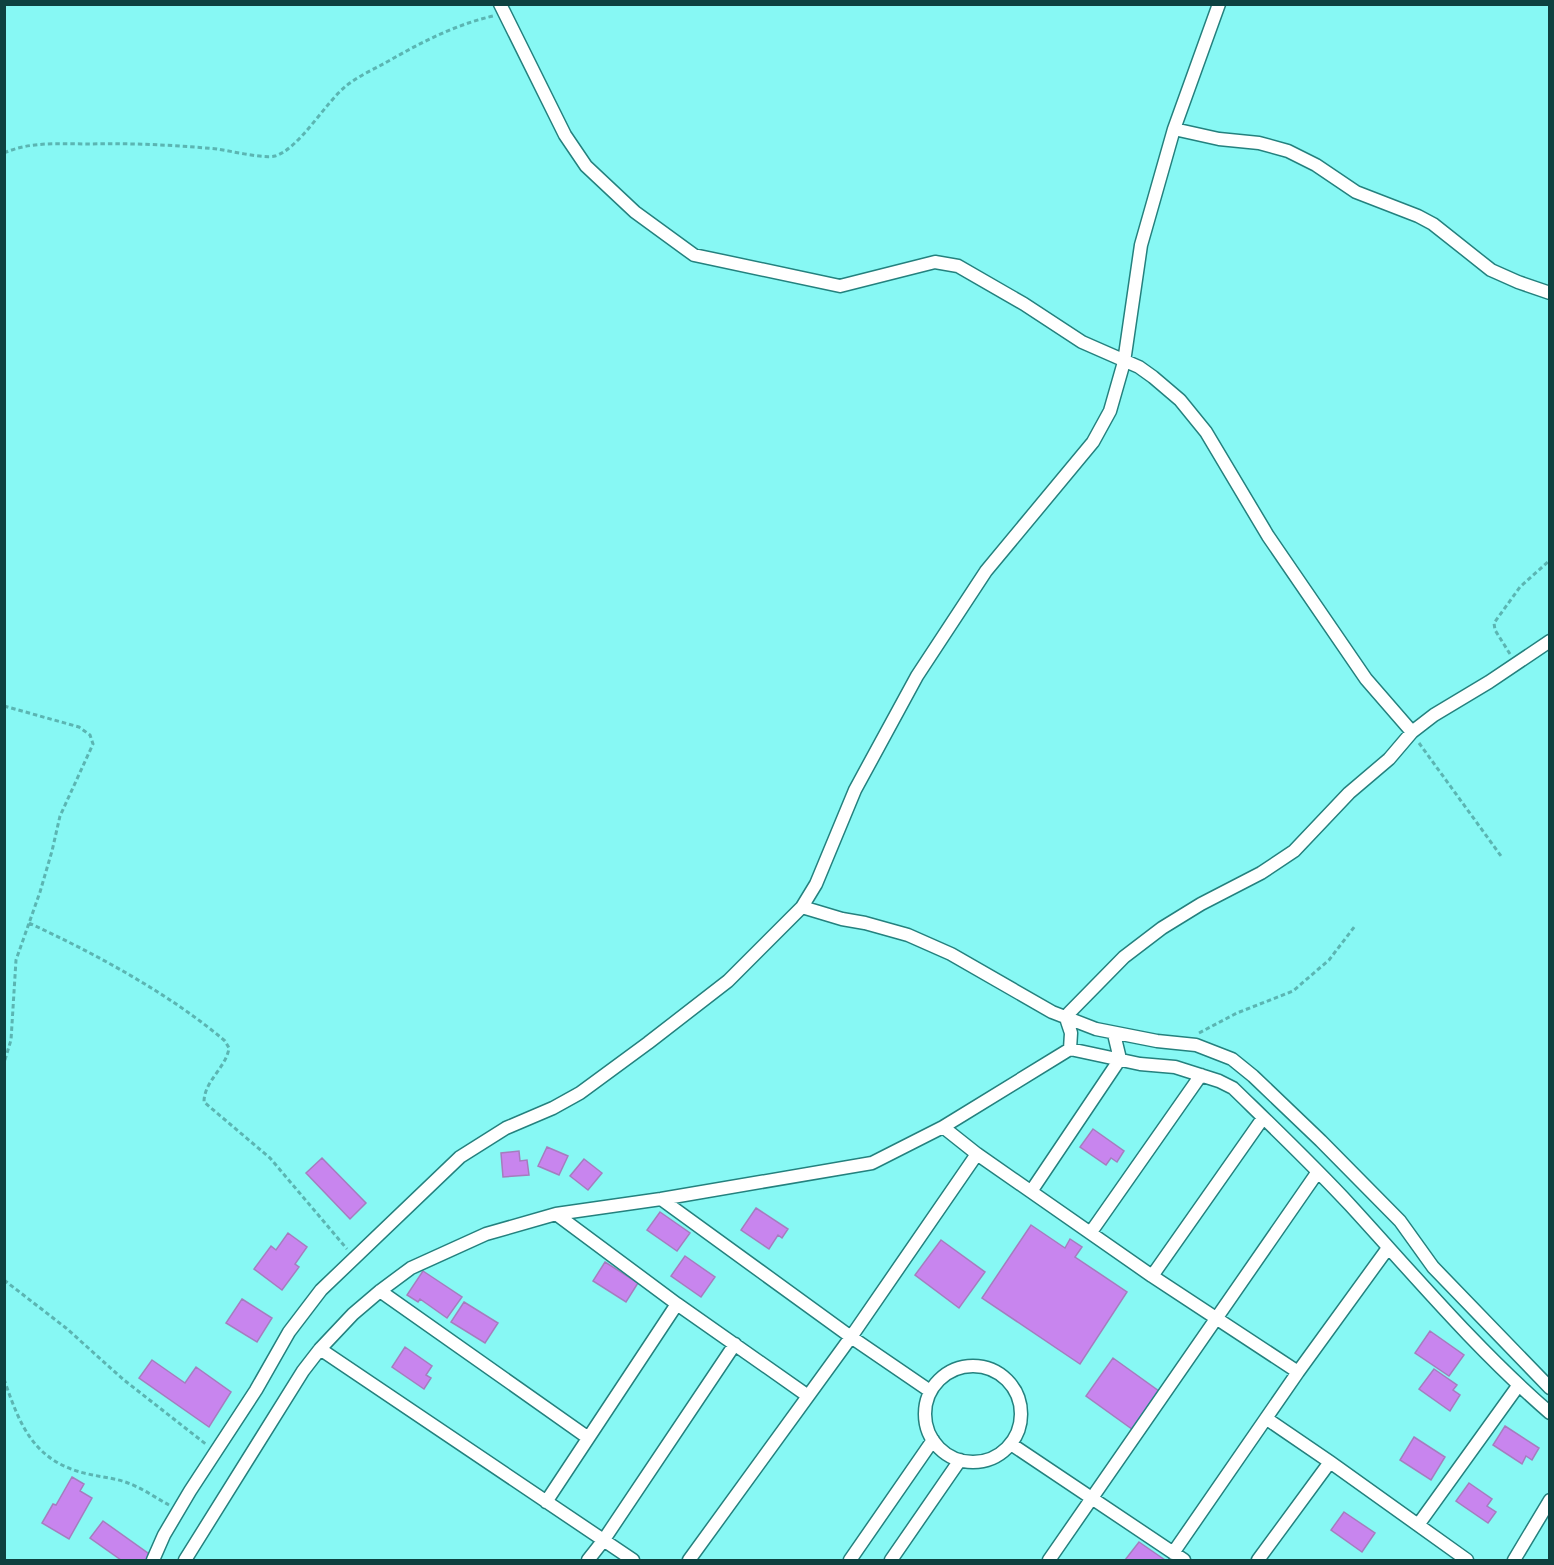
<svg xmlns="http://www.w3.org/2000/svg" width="1554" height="1565" viewBox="0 0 1554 1565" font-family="'Sofia Sans Condensed',sans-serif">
<rect width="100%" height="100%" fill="#87f8f4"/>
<path fill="#c885ee" stroke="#a57dbe" stroke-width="1.5" d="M1093,1129L1124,1151L1117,1162L1111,1158L1106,1165L1080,1147Z
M547,1147L568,1156L559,1175L538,1166Z
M519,1151L520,1161L527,1160L529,1175L503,1177L501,1153Z
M322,1158L366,1203L350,1219L306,1173Z
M584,1159L602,1173L588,1190L570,1176Z
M756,1208L788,1229L782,1238L778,1235L769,1249L741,1230Z
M660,1212L690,1233L677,1251L647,1230Z
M1031,1225L1065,1248L1070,1239L1082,1247L1075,1257L1127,1292L1080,1364L982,1298Z
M288,1233L307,1247L295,1264L299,1267L282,1290L254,1269L271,1246L276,1250Z
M941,1240L985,1272L959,1308L915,1275Z
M685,1256L715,1277L701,1297L671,1276Z
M605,1262L638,1283L626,1302L593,1281Z
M423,1271L462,1297L447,1318L420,1299L418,1302L407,1295Z
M242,1299L272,1318L257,1342L226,1323Z
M464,1302L498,1323L485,1343L451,1322Z
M1430,1331L1464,1355L1449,1376L1415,1353Z
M405,1347L432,1366L426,1375L431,1378L424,1389L392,1367Z
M1113,1358L1163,1394L1136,1432L1086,1396Z
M152,1360L185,1383L196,1367L231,1392L209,1427L139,1378Z
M1434,1369L1457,1385L1453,1390L1460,1395L1450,1411L1419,1389Z
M1505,1426L1539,1448L1532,1460L1526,1456L1522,1464L1493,1445Z
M1414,1437L1445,1457L1431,1480L1400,1460Z
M72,1477L84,1484L80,1491L92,1498L69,1539L42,1523L53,1504L56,1505Z
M1469,1483L1492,1499L1487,1506L1496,1512L1488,1523L1456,1501Z
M1344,1512L1375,1533L1362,1552L1331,1530Z
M103,1521L152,1556L149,1560H121L90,1538Z
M1139,1542L1165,1560H1125Z"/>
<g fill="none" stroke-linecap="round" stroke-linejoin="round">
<defs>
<path id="minor" d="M500,4L565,135L586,166L635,212L694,255L840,286L935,262L958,266L1024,304L1082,342L1139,367L1153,377L1180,400L1206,432L1268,536L1366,679L1412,732L1434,715L1489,682L1550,641
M1174,129L1219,139L1259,143L1288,151L1316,165L1356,192L1418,216L1433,224L1491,270L1518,282L1550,293
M802,907L842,919L865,923L908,935L951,954L1052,1012L1096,1029L1157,1041L1196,1045L1232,1059L1253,1076L1321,1141L1400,1221L1433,1267L1550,1388
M1070,1049L1071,1033L1067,1021L1069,1013L1124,957L1162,928L1201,904L1261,873L1294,851L1349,793L1389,759L1412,732
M943,1127L977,1154L1152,1276L1298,1372
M1032,1190L1120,1059L1114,1034
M661,1199L851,1337L930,1391
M556,1214L677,1304L808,1396
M1091,1232L1201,1075
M1152,1276L1263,1118
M380,1291L587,1437
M320,1349L633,1560
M925 1414a48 48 0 1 1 96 0a48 48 0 1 1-96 0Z
M1267,1419L1330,1462L1467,1560
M1011,1444L1184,1560
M546,1502L677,1304
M1418,1525L1518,1386
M1173,1553L1298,1372L1388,1248
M153,1560L164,1535L190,1491L256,1390L289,1332L321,1290L460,1157L506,1128L553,1108L580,1093L648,1043L728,981L802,907L816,884L855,790L917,676L986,571L1093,442L1110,411L1124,362L1141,245L1174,129L1219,4
M185,1560L303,1371L320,1349L353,1314L380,1291L411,1268L486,1234L556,1214L661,1199L872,1163L943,1127L1070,1049L1140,1064L1175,1067L1219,1081L1233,1088C1272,1126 1313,1165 1350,1205C1415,1276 1477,1350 1550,1413
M588,1560L603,1541L735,1344
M689,1560L851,1337L977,1154
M850,1560L933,1440
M891,1560L960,1460
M1049,1560L1317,1173
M1258,1560L1330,1462
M1514,1560L1550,1500"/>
</defs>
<use href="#minor" stroke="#24817e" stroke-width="15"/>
<path stroke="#5bb5b2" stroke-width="3" stroke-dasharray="4.5 3" stroke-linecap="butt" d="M4,153C31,141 61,144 90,144C133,143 173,145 217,149C231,151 264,159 275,156C299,149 325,103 346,86C357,77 372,70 385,63C420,43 454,25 493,16
M1510,654L1495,630L1494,623L1520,587L1550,560
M4,706L79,727L90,735L93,744L60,816L52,851L40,892L16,960L11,1040L4,1063
M1419,743L1501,856
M29,923C94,953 170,994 225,1041L229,1048C226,1068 204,1081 204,1102L270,1158L347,1249
M1199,1033L1237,1013L1293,991L1329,960L1355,926
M4,1280L66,1328L124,1380L207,1445
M4,1379C20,1426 34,1462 88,1474C101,1477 115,1478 128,1483C142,1488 156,1498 169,1505"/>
<use href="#minor" stroke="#fff" stroke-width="12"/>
</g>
<rect width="1554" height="1565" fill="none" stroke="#0e4140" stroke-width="12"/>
</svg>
